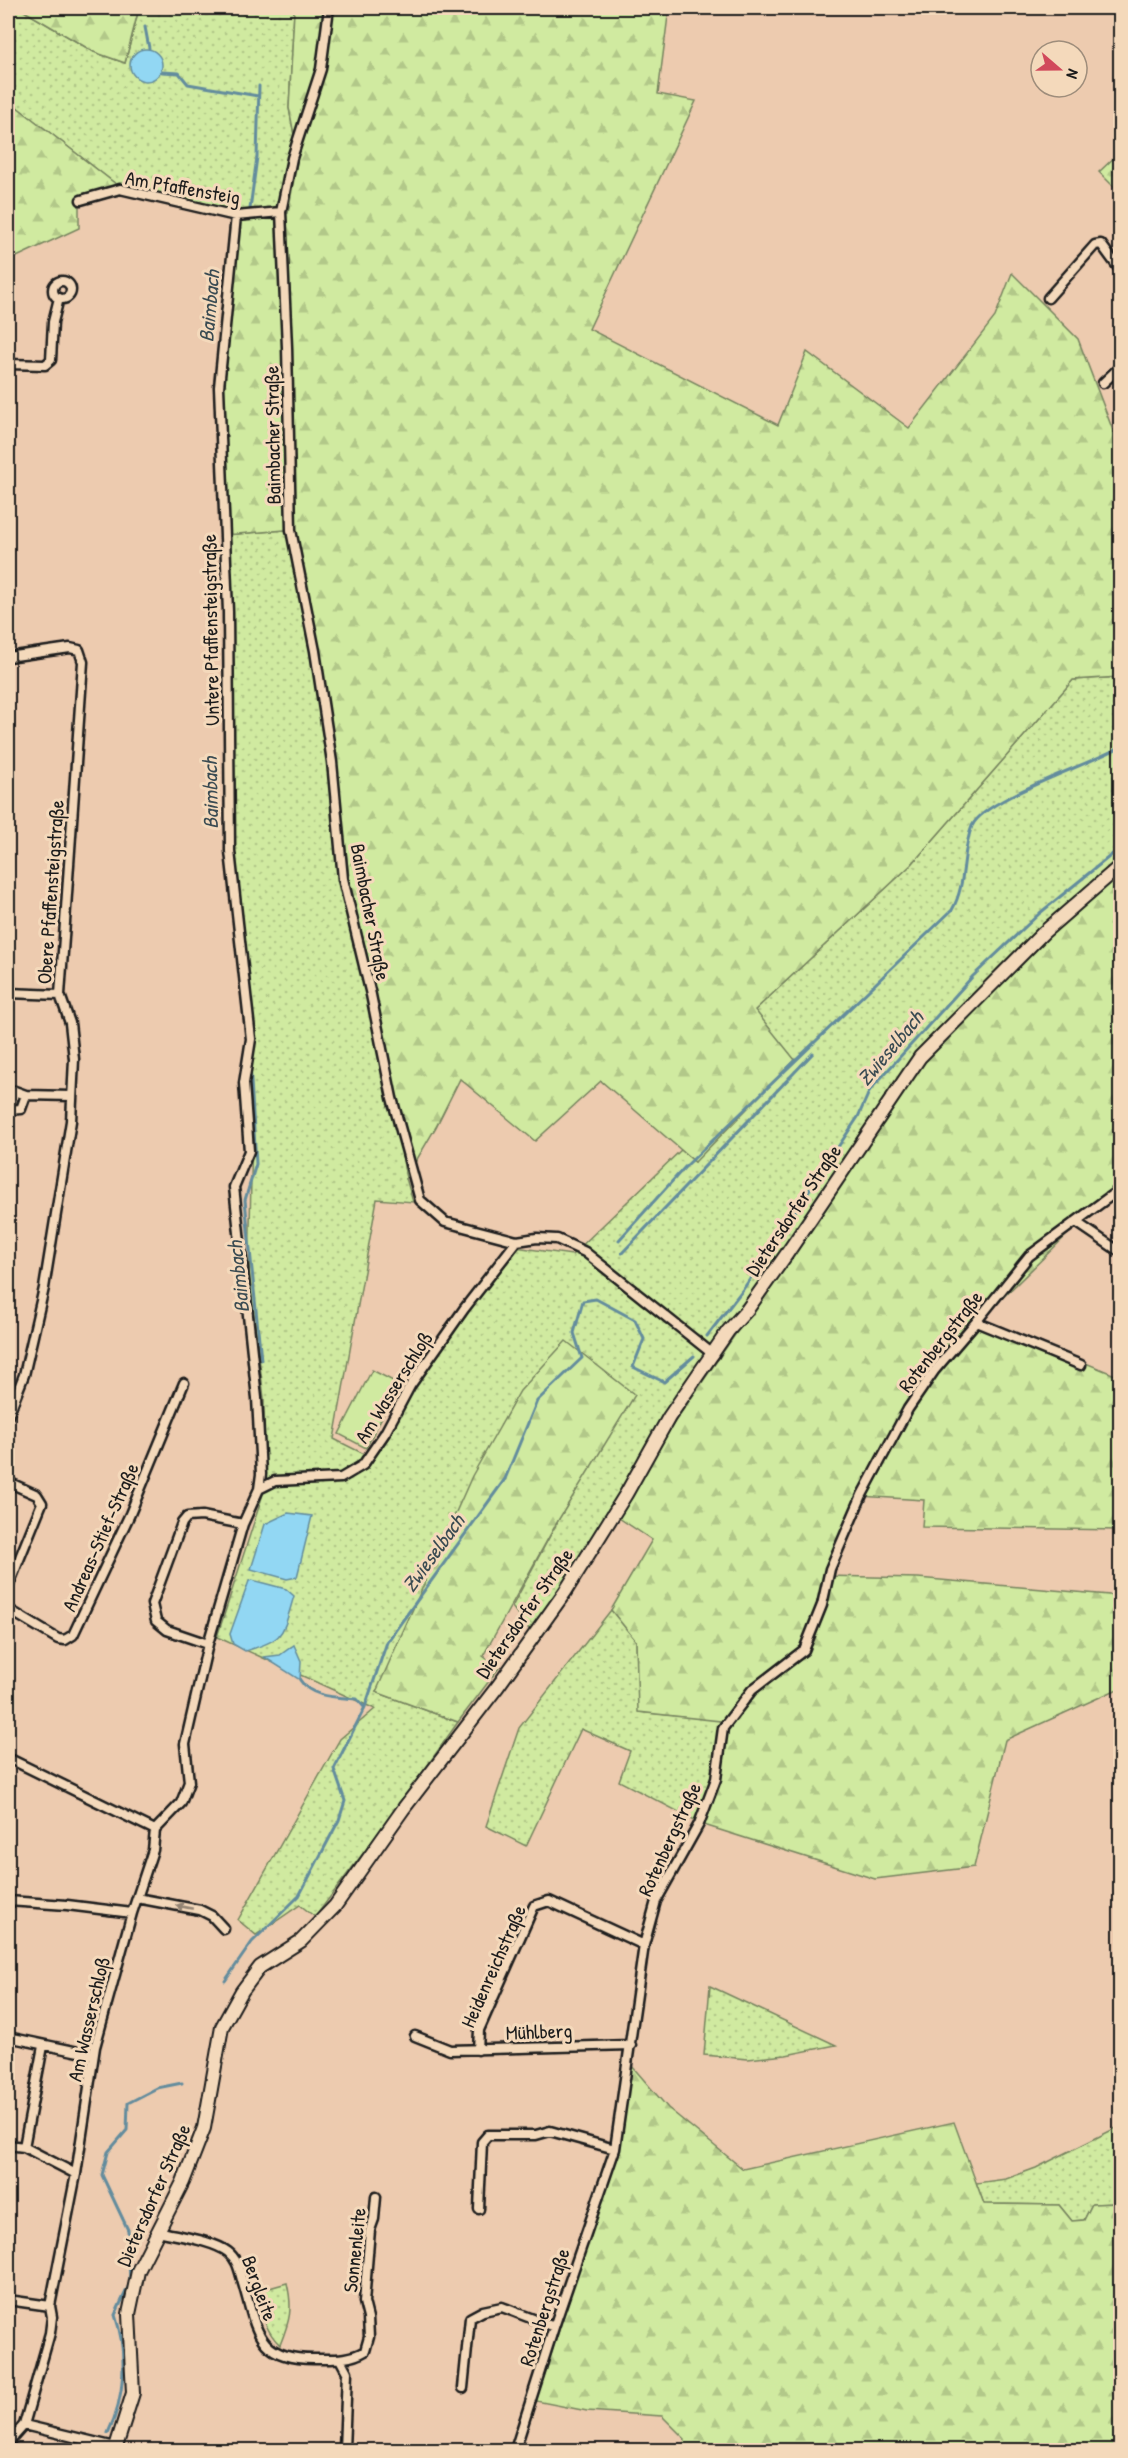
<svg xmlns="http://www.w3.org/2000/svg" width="1128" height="2458" viewBox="0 0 1128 2458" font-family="'Patrick Hand',sans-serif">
<defs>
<pattern id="green-dots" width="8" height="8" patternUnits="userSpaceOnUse" patternTransform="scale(1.5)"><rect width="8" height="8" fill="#d0eaa0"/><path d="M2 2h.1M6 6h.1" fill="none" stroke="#b2c889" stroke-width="1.8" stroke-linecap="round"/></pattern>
<pattern id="forest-firs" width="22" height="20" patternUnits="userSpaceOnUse" patternTransform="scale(1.5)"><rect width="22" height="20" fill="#d0eaa0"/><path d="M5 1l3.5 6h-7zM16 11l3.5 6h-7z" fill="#b2c889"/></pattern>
</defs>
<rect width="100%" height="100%" fill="#edcbaf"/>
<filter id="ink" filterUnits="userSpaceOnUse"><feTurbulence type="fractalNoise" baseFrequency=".0167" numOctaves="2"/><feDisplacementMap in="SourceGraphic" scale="12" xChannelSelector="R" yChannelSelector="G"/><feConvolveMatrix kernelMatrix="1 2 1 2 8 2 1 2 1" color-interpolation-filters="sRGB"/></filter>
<g filter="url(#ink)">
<path fill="url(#green-dots)" stroke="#76835e" stroke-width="1.5" d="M8,8H19L94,52L125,63L139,8H297L294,12L289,108L298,156L288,213L237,221L173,205L117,185L8,100Z
M296,529L336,758L349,879L376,994L406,1178L413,1202L377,1199L334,1439L368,1456L508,1246L572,1255L681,1150L695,1162L755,1010L912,864L1073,680L1120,677V871L922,1064L674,1423L616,1516L535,1637L512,1607L559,1519L376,1692L458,1722L401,1803L315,1917L300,1905L256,1935L238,1920L340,1739L375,1709L217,1637L265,1488L264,1398L249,1277L252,1129L249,992L229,854L226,535Z
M611,1610L636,1641L639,1712L720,1720L721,1780L704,1825L619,1781L630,1751L581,1729L526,1846L486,1826L519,1728Z
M710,1986L836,2045L786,2055L748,2059L704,2055Z
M1120,2126V2203L1092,2204L1084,2220L1072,2221L1059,2205L984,2204L976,2183L1006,2179L1036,2168Z
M287,2283C293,2309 290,2320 280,2345C265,2331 261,2311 255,2292Z"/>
<path fill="url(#forest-firs)" stroke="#76835e" stroke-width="1.5" d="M19,8H139L125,63L94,52Z
M297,8H669L658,94L696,101L589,329L778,425L807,352L909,428L995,317L1012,273L1078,339L1120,449V677L1073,680L912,864L755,1010L795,1060L695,1162L601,1081L535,1141L460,1079L436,1127L406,1178L376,994L349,879L336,758L296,529L226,535L221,387L237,221L288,213L298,156L289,108L294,11Z
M8,100L117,185L79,196V228L8,261Z
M1120,152V193L1099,172Z
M1120,871V1189L1076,1226L980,1320L1120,1377V1530L922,1527L924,1500L859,1496L838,1539L826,1576L918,1578L1120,1596V1688L1005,1740L974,1867L875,1879L704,1825L721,1780L720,1721L638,1712L636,1641L611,1610L652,1540L616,1516L674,1423L922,1064L1047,935Z
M566,1341L635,1395L559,1519L483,1656L499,1668L458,1722L376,1692L472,1476L520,1391Z
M631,2065L668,2108L743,2169L954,2122L984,2204L1059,2205L1072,2221L1084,2220L1092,2204L1120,2203V2450H683L685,2439L662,2416L587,2411L536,2401L620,2142Z"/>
<path fill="#d0eaa0" stroke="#76835e" stroke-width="1.5" d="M372,1370L399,1384L366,1448L339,1434Z"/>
<path fill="#92d7f3" stroke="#638c9d" stroke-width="1.5" d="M130 65a16 16 0 1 1 32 0a16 16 0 1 1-32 0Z
M288,1513L312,1516L297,1577L287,1579L251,1569L265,1524Z
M252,1580L286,1589L294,1596C282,1635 286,1639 245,1651L233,1644L230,1634L249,1581Z
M294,1645L301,1661L300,1680L264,1657L280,1655Z"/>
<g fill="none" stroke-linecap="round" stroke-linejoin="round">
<path stroke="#638c9d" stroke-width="3" d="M145,27L149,48
M162,72L179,73L188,84L258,96
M250,209L257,157L259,86
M226,806V852L247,1042
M250,1063L256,1164L245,1200L261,1360
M619,1240L685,1167L952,910C967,884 961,853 972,826C985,798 1089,765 1120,747
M622,1253L813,1053
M707,1336L744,1288L858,1117L870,1090L973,976L1040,913L1120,848
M300,1680C311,1698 337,1697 357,1699L364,1707
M225,1981L252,1942L299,1896L339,1820L345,1801L334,1769L365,1707L387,1642L505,1479L537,1401L582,1358L574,1333L583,1301L596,1299L635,1320L644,1339L633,1367L664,1382L694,1356
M108,2433C125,2398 128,2352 115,2315L130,2283L128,2230L102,2175L108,2152L127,2130L128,2103L157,2088L182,2083"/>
<defs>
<path id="street" d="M329,8L321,69L292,158L281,212L287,347L291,530L315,651L332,762L343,879L371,995L392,1098L420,1200L445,1222L517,1241L537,1238L557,1239L585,1252L714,1355
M81,200L120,189L236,216L281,212
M53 290a9 9 0 1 1 18 0a9 9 0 1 1-18 0Z
M1048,298L1095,245L1101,244L1120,270
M8,364L45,365L51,360L53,322L59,298
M1103,383L1120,367
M8,657L70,648L79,650L83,662L60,995L70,1023L74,1059L71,1121L44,1288L24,1375L8,1416
M8,993L60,995
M8,1110L21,1109L26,1095
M9,1110L15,1091L26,1095L71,1096
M1076,1222L1120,1252
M976,1322L1081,1365
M8,1482L37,1495L42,1503L8,1587
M259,1489L275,1481L341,1478L363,1465L385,1433L410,1386L464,1309L517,1241
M8,1609L58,1639L65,1640L73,1635L130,1514L184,1383
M208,1644L167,1630L156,1621L152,1604L182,1523L187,1517L202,1516L243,1524
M8,1758L155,1830
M137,1898L200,1910L212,1916L224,1929
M8,1901L67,1905L132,1913
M415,2036L450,2050L631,2045
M8,2037L93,2055
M478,2050L479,2030L534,1906L549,1901L644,1945
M8,2145L24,2147L76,2174
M24,2147L43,2046
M479,2209L482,2142L488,2135H536L550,2131L615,2149
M158,2231C177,2236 212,2240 228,2252C237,2259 239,2269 242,2280C257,2329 255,2360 316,2359C334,2359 350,2360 365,2351L369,2337L368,2318L364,2302L370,2230L374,2219L376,2197
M8,2300L50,2306
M340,2359L347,2372L344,2450
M463,2388L470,2318L483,2311L502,2307L554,2327
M24,2425L115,2447
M8,2443L24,2425L50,2333L52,2317L50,2306L76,2174L95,2047L132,1913L153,1850L155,1830L181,1803L189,1782L185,1744L208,1644L243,1524L259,1489L261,1474L257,1398L234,1187L249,1151L244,1083L251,1039L230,851L228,612L219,387L236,216
M517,2447L537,2450
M515,2450L554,2327L615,2149L644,1945L656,1901L699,1824L716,1779L723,1728L752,1690L804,1650L822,1605L830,1569L862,1495L908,1409L934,1371L976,1322L1029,1256L1120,1189"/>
<path id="secondary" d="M115,2450L133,2393L129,2314L138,2271L183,2182L204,2128L222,2027L242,1991L260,1967L301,1941L335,1906L404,1808L498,1686L565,1592L626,1494L669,1417L728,1331L747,1310L786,1255L920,1057L1043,933L1120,866"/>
</defs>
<use href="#street" stroke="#1c1c1c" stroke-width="13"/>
<use href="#secondary" stroke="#1c1c1c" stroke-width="16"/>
<use href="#street" stroke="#f4d9bb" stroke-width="8"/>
<use href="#secondary" stroke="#f4d9bb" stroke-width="12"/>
</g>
<defs><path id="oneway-solid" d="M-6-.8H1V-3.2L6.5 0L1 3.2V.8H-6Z" transform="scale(1.5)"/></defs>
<use fill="#938473" href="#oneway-solid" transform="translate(184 1907) rotate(-169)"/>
</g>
<g text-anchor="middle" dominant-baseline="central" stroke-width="6" stroke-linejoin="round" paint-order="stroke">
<g font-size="20" fill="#1c1c1c" stroke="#f4d9bb">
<text transform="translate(183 187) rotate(10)">Am Pfaffensteig</text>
<text transform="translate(272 435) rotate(-91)">Baimbacher Straße</text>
<text transform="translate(210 630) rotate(-91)">Untere Pfaffensteigstraße</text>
<text transform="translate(50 892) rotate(-86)">Obere Pfaffensteigstraße</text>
<text transform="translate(371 912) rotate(79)">Baimbacher Straße</text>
<text transform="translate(793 1210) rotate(-56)">Dietersdorfer Straße</text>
<text transform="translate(940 1341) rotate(-52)">Rotenbergstraße</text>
<text transform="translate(393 1387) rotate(-58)">Am Wasserschloß</text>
<text transform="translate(100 1537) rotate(-66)">Andreas-Stief-Straße</text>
<text transform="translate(524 1613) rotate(-55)">Dietersdorfer Straße</text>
<text transform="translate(669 1839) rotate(-65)">Rotenbergstraße</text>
<text transform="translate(493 1966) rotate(-66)">Heidenreichstraße</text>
<text transform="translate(88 2019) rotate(-77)">Am Wasserschloß</text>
<text transform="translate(539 2031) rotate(-2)">Mühlberg</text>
<text transform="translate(153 2195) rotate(-66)">Dietersdorfer Straße</text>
<text transform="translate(354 2250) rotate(-84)">Sonnenleite</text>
<text transform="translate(260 2288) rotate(70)">Bergleite</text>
<text transform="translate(544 2307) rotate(-72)">Rotenbergstraße</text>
</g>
<g font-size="21" font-style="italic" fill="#3a4b52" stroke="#f4d9bb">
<text transform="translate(209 306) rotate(-85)">Baimbach</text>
<text transform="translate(210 793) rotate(-91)">Baimbach</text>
<text transform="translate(890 1048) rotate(-50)">Zwieselbach</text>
<text transform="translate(238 1277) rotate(-96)">Baimbach</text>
<text transform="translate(433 1553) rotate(-54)">Zwieselbach</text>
</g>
</g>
<rect width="1128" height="2458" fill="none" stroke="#f4d9bb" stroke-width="30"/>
<rect x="15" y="15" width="1098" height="2428" fill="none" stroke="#1c1c1c" stroke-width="2" filter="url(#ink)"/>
<g transform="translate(1059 69) rotate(110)"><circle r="28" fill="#f4d9bb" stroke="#9e8d7b" stroke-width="1.5"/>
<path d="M0-4.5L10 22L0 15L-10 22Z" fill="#d1495b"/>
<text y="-9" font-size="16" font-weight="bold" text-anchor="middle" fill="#1c1c1c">N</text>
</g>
</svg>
